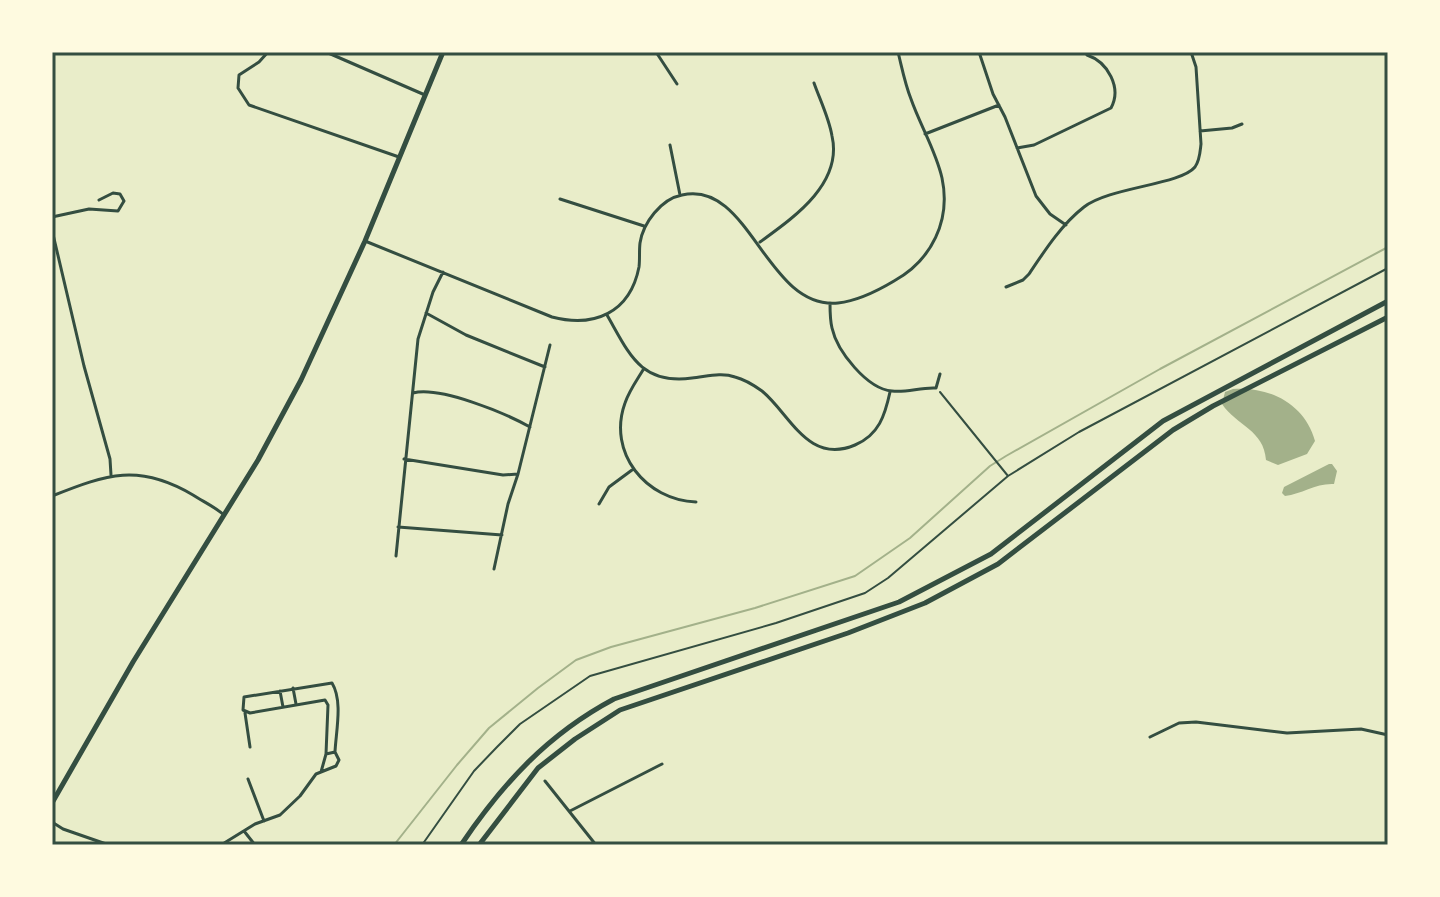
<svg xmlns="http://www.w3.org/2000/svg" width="1440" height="897" viewBox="0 0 1440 897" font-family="'Alegreya Sans',sans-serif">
<rect width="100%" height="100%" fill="#e9edc9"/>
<path fill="#a3b18a" d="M1233,389C1269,386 1305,404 1315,441L1307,454L1278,465L1266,460C1264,430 1237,426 1222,404L1225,392Z
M1329,464H1332L1337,471L1334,484C1316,483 1302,494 1285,496L1282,493L1284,487Z"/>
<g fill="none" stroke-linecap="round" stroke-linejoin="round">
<path stroke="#a3b18a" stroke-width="2" d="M394,845L457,765L489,728L538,688L576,660L611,647L755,608L855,576L910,538L990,466L1006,456L1160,369L1388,247"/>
<path stroke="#344e41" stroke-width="2" d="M940,392L1008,476
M422,845L474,771L497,747L520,724L590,676L776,623L865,593L888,578L1008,476L1079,432L1388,268"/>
<path stroke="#344e41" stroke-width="3" d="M268,52L259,62L239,75L238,88L249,105L399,157
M326,52L425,95
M656,52L677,84
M979,52L993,94L1005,117L1036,196L1050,214L1066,225
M1349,52H1354
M1200,131L1232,128L1242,124
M925,134L999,105
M670,145L680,195
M1017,148L1034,145L1111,108C1122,88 1108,62 1087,55
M560,199L644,226
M52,217L89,209L118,211L124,201L120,194L113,193L99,200
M52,230L84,366L110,459L111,475
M365,241L552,317C594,328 630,313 639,267C640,259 639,251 640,243C643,223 661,199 682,195C750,179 766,310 838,303C856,301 879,290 894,281C932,260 951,220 942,178C936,151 920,125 911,99C905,84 902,68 898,52
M760,242C793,218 843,184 832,136C829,118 820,100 814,83
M1006,287L1023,280L1029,274C1045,250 1062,224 1084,207C1110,187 1180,185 1195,167C1200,160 1200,152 1201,144L1196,67L1191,52
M830,303C830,311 830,320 832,328C837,351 867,389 892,391C906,393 921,387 936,388L940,374
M426,313L466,335L545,367
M607,315C629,353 640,385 692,378C705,377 721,372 735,377C743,379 755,386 762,391C790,414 808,465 855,445C879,435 885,415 890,392
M643,370C637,380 629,391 625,403C607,453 646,500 696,502
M413,393C440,386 505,413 530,427
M404,459L503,475L518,474
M52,496C107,474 139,463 193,495C204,502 215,507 224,515
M599,504L609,487L632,470
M398,527L502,535
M396,556L418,339L433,292L443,272
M494,569L508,504L518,474L550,345
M293,688L296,704
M280,691L283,707
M245,713L250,747
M1150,737L1179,723L1196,722L1287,733L1361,729L1388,735
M326,754L328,705L325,700L250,713L243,710L244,697L332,683C343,701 336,731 335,752
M248,779L264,821
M545,781L596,845
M570,811L662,764
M52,822L63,829L109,845
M244,831L255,845
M221,845L255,824L280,815L300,796L316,774L336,766L339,760L335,752L326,754L321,772"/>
<path stroke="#344e41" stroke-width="5" d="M52,803L133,662L258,460L301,380L365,241L443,52"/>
<path stroke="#344e41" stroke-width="5" d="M461,845C503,783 548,734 614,699L899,602L991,554L1163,421L1388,301
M479,845L538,768L575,739L620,710L848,633L925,603L998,564L1173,430L1213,406L1388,317"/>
</g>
<rect width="1440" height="897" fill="none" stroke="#fefae0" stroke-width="108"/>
<rect x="54" y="54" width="1332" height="789" fill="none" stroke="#344e41" stroke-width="3"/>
</svg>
